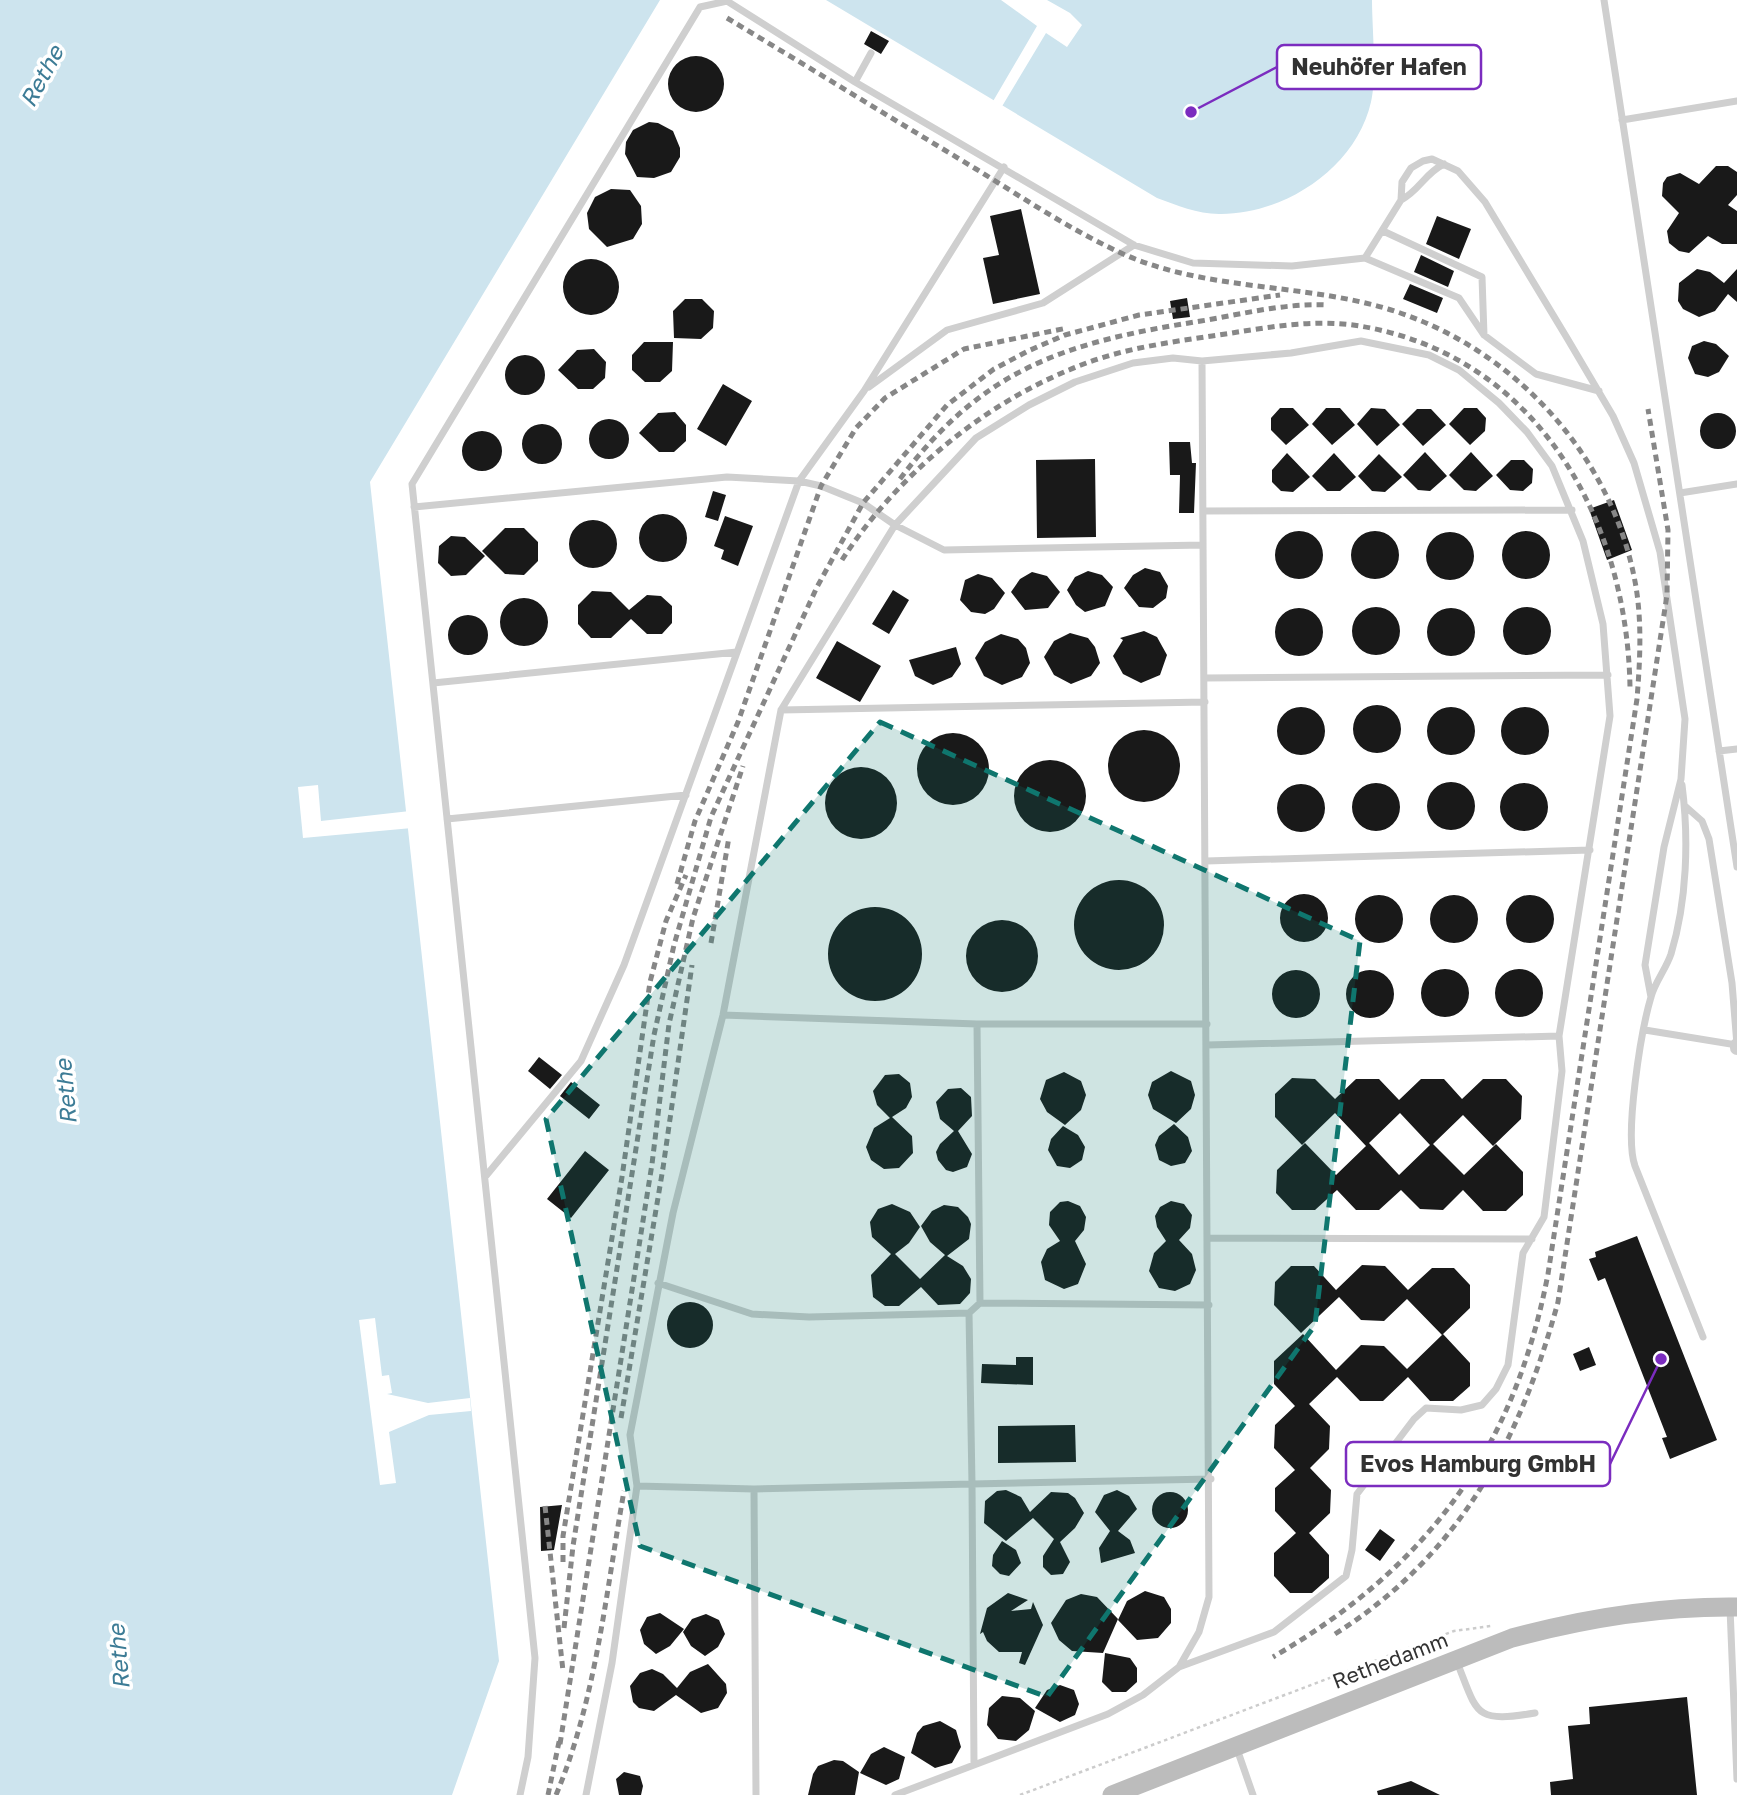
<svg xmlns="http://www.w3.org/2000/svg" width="1737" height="1795" viewBox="0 0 1737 1795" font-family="'Golos Text',sans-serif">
<rect width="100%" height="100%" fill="#fff"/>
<path fill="#cde4ee" d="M0,0H660L370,482L499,1661L452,1795H0Z
M826,0H1372C1372,28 1377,76 1371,102C1356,168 1284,215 1219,214C1197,214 1177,205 1157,198Z"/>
<path fill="#fff" d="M1001,0H1047L1070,13L1082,25L1067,47L1046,33L1001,108L992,103L1037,26Z
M318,785L321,821L410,811L412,828L303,838L298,787Z
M375,1318L382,1376L389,1375L392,1393L387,1394L428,1403L470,1398L471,1411L429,1415L389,1432L396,1483L380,1485L359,1320Z"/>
<path fill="#191919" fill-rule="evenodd" d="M871,31L889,41L881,54L864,44Z
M668 84a28 28 0 1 1 56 0a28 28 0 1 1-56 0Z
M649,122L658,123L673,131L680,148V157L671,172L654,178L637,177L625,154L626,142L633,130Z
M1716,166H1728L1737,172V195L1728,205L1737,211V244H1722L1708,236L1689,253L1679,251L1669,243L1667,231L1679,213L1662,196L1663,183L1667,177L1680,173L1699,184Z
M611,189L630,190L641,206L642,224L633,239L607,247L589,229L587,213L595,197Z
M1021,209L1040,294L993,304L983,258L999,255L990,216Z
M1437,216L1471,229L1459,259L1426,244Z
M1421,255L1454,271L1448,287L1414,272Z
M563 287a28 28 0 1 1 56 0a28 28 0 1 1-56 0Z
M1697,269L1710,272L1724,283L1737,269V302L1728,294L1715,311L1699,317L1683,309L1678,301L1679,283Z
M1410,284L1443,298L1437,313L1403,299Z
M1187,298L1190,317L1173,319L1170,301Z
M685,299H702L714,311L713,328L701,339L674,338L673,311Z
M1704,341L1716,344L1729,356L1719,372L1708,377L1695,374L1688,358L1692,346Z
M644,342H673L672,371L660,382H645L632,370V355Z
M594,349L606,362L605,378L593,389H578L558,370L577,350Z
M505 375a20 20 0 1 1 40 0a20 20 0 1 1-40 0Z
M723,384L752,401L726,446L697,429Z
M1280,408H1293L1309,425L1286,445L1271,430V418Z
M1326,408H1340L1355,425L1332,445L1312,424Z
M1371,408L1385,409L1400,425L1377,446L1357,424Z
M1464,408H1477L1486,418L1485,431L1470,445L1449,424Z
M1417,409H1431L1446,425L1423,446L1402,424Z
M675,412L686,425V441L674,452H659L639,433L658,413Z
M1700 431a18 18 0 1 1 36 0a18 18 0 1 1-36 0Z
M589 439a20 20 0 1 1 40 0a20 20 0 1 1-40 0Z
M522 444a20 20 0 1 1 40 0a20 20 0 1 1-40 0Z
M462 451a20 20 0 1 1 40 0a20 20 0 1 1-40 0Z
M1169,442H1190L1192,463H1196L1194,513H1179L1180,475H1170Z
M1425,452L1447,476L1430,491L1418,490L1403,475Z
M1471,452L1493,476L1476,491L1464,490L1449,475Z
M1287,453L1310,477L1293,492L1281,491L1272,482V470Z
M1334,453L1356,477L1340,491H1327L1312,476Z
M1379,454L1402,477L1385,492L1372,491L1358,476Z
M1095,459L1096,537L1037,538L1036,460Z
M1511,460H1524L1533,469L1532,483L1523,491L1510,490L1496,475Z
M713,491L726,495L718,521L705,517Z
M1614,500L1632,550L1607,560L1589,509Z
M639 538a24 24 0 1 1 48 0a24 24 0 1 1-48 0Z
M725,516L753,526L738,566L721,559L724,550L714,546Z
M569 544a24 24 0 1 1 48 0a24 24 0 1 1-48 0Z
M505,528H524L538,542V561L524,575L505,574L482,551Z
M1275 555a24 24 0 1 1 48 0a24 24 0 1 1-48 0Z
M1502 555a24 24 0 1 1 48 0a24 24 0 1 1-48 0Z
M1351 555a24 24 0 1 1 48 0a24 24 0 1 1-48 0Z
M1426 556a24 24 0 1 1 48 0a24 24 0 1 1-48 0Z
M451,536L465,537L485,556L466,575L451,576L438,563L439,546Z
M1145,568L1160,572L1168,586L1166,598L1153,608L1139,607L1124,588L1133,575Z
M1088,571L1102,575L1113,587L1105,606L1085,612L1076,605L1067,590L1075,577Z
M1032,572L1047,576L1060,592L1048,608L1025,610L1011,592L1020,579Z
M978,574L992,578L1005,593L994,609L985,614L971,612L960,600L965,580Z
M893,590L909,600L889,634L872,624Z
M592,591L611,592L629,610L647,595L661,596L672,606V623L662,634H647L631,619L611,638H591L578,624V605Z
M500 622a24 24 0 1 1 48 0a24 24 0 1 1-48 0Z
M1352 631a24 24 0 1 1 48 0a24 24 0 1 1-48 0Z
M1503 631a24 24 0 1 1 48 0a24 24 0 1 1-48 0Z
M1427 632a24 24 0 1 1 48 0a24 24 0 1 1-48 0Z
M1275 632a24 24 0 1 1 48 0a24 24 0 1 1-48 0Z
M448 635a20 20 0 1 1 40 0a20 20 0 1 1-40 0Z
M1144,631L1157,637L1167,655L1160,675L1141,683L1123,674L1113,656L1123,640L1120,638Z
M1070,633L1088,638L1095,647L1100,663L1091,676L1071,684L1054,675L1044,657L1054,641Z
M1001,634L1018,639L1026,648L1030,663L1022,677L1002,685L984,676L975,658L985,642Z
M837,641L881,666L860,702L816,678Z
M956,647L961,664L952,677L933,685L915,676L909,660Z
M1353 729a24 24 0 1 1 48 0a24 24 0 1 1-48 0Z
M1427 731a24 24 0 1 1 48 0a24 24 0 1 1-48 0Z
M1501 731a24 24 0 1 1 48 0a24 24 0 1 1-48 0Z
M1277 731a24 24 0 1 1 48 0a24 24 0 1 1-48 0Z
M1108 766a36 36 0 1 1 72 0a36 36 0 1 1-72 0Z
M917 769a36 36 0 1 1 72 0a36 36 0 1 1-72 0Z
M1014 796a36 36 0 1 1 72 0a36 36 0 1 1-72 0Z
M825 803a36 36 0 1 1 72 0a36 36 0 1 1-72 0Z
M1427 806a24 24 0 1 1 48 0a24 24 0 1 1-48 0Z
M1500 807a24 24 0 1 1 48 0a24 24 0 1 1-48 0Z
M1352 807a24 24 0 1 1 48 0a24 24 0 1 1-48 0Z
M1277 808a24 24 0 1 1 48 0a24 24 0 1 1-48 0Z
M1074 925a45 45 0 1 1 90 0a45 45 0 1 1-90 0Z
M1280 918a24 24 0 1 1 48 0a24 24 0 1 1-48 0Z
M1355 919a24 24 0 1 1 48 0a24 24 0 1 1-48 0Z
M1506 919a24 24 0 1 1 48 0a24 24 0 1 1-48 0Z
M1430 919a24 24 0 1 1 48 0a24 24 0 1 1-48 0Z
M828 954a47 47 0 1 1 94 0a47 47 0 1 1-94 0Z
M966 956a36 36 0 1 1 72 0a36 36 0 1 1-72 0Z
M1421 993a24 24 0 1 1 48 0a24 24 0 1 1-48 0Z
M1495 993a24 24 0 1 1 48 0a24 24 0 1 1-48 0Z
M1346 994a24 24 0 1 1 48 0a24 24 0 1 1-48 0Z
M1272 994a24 24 0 1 1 48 0a24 24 0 1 1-48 0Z
M539,1057L562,1075L550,1089L528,1071Z
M1171,1071L1191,1081L1195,1095L1191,1109L1176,1123L1153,1109L1148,1095L1152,1082Z
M1064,1072L1081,1081L1086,1095L1081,1110L1065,1125L1047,1112L1040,1099L1046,1080Z
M899,1074L910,1083L912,1097L906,1108L892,1117L912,1136L913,1153L899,1168L884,1169L871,1160L866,1147L874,1128L890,1118L877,1105L873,1091L885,1075Z
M1292,1078L1315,1079L1335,1099L1356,1079H1379L1399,1100L1421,1079H1444L1462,1099L1483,1079H1506L1522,1096L1521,1119L1493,1146L1463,1115L1433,1144L1464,1175L1496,1144L1523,1172V1195L1506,1211H1483L1463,1190L1443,1210L1420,1209L1401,1190L1379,1210H1356L1337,1190L1315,1210H1292L1276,1193L1277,1170L1305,1143L1336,1175L1366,1146L1335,1113L1302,1145L1275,1117V1094ZM1400,1113L1430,1145L1399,1175L1369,1143Z
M571,1082L600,1105L589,1119L560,1096Z
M961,1088L971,1097L972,1116L958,1131L972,1154L967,1167L953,1172L946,1170L938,1160L936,1152L940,1144L954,1131L940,1119L936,1102L948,1089Z
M1174,1124L1188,1137L1192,1151L1185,1163L1171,1166L1159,1160L1155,1145L1159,1136Z
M1063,1126L1078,1135L1085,1147L1082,1160L1070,1168L1057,1166L1048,1150L1051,1139Z
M585,1151L609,1170L571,1218L547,1199Z
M1068,1201L1080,1206L1086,1217L1084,1230L1075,1241L1086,1264L1078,1284L1064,1289L1045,1280L1041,1262L1047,1249L1060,1241L1049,1225L1050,1212L1060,1202Z
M1171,1201L1184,1204L1192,1215L1190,1228L1179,1240L1192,1254L1196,1270L1190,1284L1175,1291L1159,1288L1149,1271L1154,1253L1166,1241L1157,1227L1155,1216L1160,1207Z
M892,1204L910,1212L920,1227L909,1243L895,1254L920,1279L945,1255L930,1242L921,1226L932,1211L944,1205L958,1207L968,1217L971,1224L969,1239L947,1256L963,1266L971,1279L970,1293L960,1304L938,1305L921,1287L899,1306H885L873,1297L871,1275L891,1254L872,1237L870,1222L878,1209Z
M1637,1236L1717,1440L1670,1459L1662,1438L1667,1437L1605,1278L1598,1281L1589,1259L1596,1257L1595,1252Z
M1362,1265L1385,1266L1408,1290L1432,1268H1454L1470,1285V1308L1442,1335L1407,1299L1384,1321L1361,1320L1339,1297L1301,1333L1274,1305L1275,1282L1291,1266H1314L1336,1290Z
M667 1325a23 23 0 1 1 46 0a23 23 0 1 1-46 0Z
M1303,1334L1336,1370L1361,1345L1384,1346L1407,1369L1443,1334L1470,1363V1386L1453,1401H1430L1408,1377L1383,1401H1360L1337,1377L1309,1404L1330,1426L1329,1449L1310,1468L1331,1490L1330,1513L1309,1533L1329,1555V1578L1312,1593H1290L1274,1576V1553L1296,1533L1275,1511V1488L1295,1470L1274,1448L1275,1425L1295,1406L1274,1384V1361Z
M1589,1347L1596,1365L1580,1371L1573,1354Z
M1016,1357H1033V1385L981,1383L982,1364L1016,1365Z
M1075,1425L1076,1462L998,1463V1426Z
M1006,1490L1021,1497L1030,1512L1051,1492L1068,1493L1075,1498L1084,1513L1075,1528L1060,1542L1070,1562L1063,1574L1051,1575L1043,1567V1556L1054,1539L1033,1518L1006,1541L984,1523L985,1501L997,1491Z
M1117,1490L1129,1496L1137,1509L1118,1531L1130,1540L1135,1553L1101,1563L1099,1548L1110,1531L1095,1512L1104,1495Z
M1152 1510a18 18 0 1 1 36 0a18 18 0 1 1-36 0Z
M562,1505L554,1550L541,1551L540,1507Z
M1380,1529L1395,1540L1380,1561L1365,1550Z
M1002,1541L1016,1550L1021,1563L1009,1576L1000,1574L992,1566L993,1555Z
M1145,1591L1164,1597L1171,1609V1623L1158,1638L1137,1640L1118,1620L1127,1601Z
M1008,1593L1028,1600L1011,1611L1031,1609L1033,1602L1043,1625L1025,1665L1019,1663L1022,1652H999L987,1641L983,1632L980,1634L987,1608Z
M1081,1594L1097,1597L1118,1619L1103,1653L1072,1651L1059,1640L1051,1623L1066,1600Z
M660,1613L684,1629L670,1646L656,1654L644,1644L640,1630L647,1617Z
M706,1614L719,1620L725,1634L718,1647L705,1656L691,1646L683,1632L692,1619Z
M1105,1653L1130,1658L1137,1668V1682L1126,1692H1112L1102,1682Z
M708,1664L726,1684L727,1693L718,1708L701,1713L676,1695L654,1711L639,1708L633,1702L630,1686L640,1673L652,1669L663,1674L677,1688L690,1672Z
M1060,1685L1074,1690L1079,1704L1075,1715L1060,1722L1035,1708L1047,1690Z
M1002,1696L1020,1698L1035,1711L1029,1730L1016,1741L998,1739L987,1725L989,1708Z
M1687,1697L1697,1795H1551L1550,1782L1573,1779L1568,1726L1590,1724L1589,1707Z
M940,1721L956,1730L961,1747L952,1763L935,1768L911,1753L917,1733L923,1726Z
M884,1747L905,1757L899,1779L886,1785L860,1773L871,1754Z
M834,1760L843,1761L859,1772L855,1795H808L813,1774L818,1766Z
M624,1772L640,1776L643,1786L641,1795H619L616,1779Z
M1411,1781L1440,1795H1378L1377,1791Z"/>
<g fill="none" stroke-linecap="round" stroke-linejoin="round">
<path stroke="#ccc" stroke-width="2.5" stroke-dasharray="3.5 3.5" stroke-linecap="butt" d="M1020,1795L1454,1631L1491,1626"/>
<path stroke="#cfcfcf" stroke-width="7" d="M1604,0L1737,867
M855,82L871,53
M1622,120L1737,101
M1401,200C1419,191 1425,173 1444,164
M1383,231L1482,277L1484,335
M1365,258L1401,200L1402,182L1411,168L1423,161L1432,159L1458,171L1485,202L1567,338L1613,416L1634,463L1660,552L1685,719L1681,779L1664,847L1645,965L1651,997
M869,387L947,330L1043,303L1134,245
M1680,493L1737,484
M414,507L727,477L799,481L821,486L863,503L895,525L944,550L1203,545
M1203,511L1572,510
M1204,678L1608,675
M433,683L737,652
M781,710L1205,702
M1719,751L1737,749
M1682,785C1689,839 1687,901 1671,954C1666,969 1655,982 1651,997C1641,1031 1624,1135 1635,1166L1703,1337
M447,819L686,795
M1206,861L1590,850
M723,1015L977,1024H1207
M977,1024L980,1303
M1645,1030L1737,1045L1732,983L1709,839L1702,821L1685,806
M1207,1045L1559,1036
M485,1177L581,1061L624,965L799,481L864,391L1004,167
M1209,1238L1532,1239
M658,1283L752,1314L809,1317L969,1313L972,1484L1211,1479
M969,1313L980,1303L1209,1305
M637,1486L754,1489L756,1795
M754,1489L972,1484L974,1764
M1730,1608L1737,1779
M1457,1662C1478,1715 1474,1723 1535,1713
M1237,1749L1253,1795
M520,1795L528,1757L535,1658L412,484L700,7L727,1L855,82L1134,245L1193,263L1292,266L1365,258L1459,298L1484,335L1536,374L1599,391
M586,1795L612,1663L637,1486L630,1435L673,1213L723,1015L781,710L895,525L976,438L1029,405L1075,382L1133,363L1173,358L1202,361L1291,353L1361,341L1429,355L1459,370L1499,403L1527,432L1552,466L1583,541L1603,624L1610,716L1559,1036L1562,1071L1544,1217L1523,1253L1508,1365L1496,1389L1482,1405L1461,1410L1426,1408L1414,1419L1357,1494L1352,1550L1346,1576L1274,1632L1179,1667
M895,1795L1108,1714L1143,1695L1179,1667L1199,1632L1209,1597L1202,361"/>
<path stroke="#cfcfcf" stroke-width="14" d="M1737,1045V1048"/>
<path stroke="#bcbcbc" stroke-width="19" d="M1112,1795L1512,1638C1586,1618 1659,1606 1737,1607"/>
<path stroke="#878787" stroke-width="5" stroke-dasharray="7 5" stroke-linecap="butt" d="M727,18C810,68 893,119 976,169C1023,198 1071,230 1121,253C1204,291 1302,283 1388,309C1514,347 1614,457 1636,587C1642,624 1640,661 1637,699L1548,1274C1514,1450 1428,1567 1273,1657
M900,479C984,367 1067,342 1201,321C1243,314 1284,303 1327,305
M842,560C894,479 979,407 1069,370C1114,350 1164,343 1212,336C1260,329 1305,319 1353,325C1534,351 1627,516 1630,687
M677,884L695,821L738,722L821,486L856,428L885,398L964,349L1067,328
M711,943L729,837
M621,1418L663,1168L692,965
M545,1506L563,1671
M563,1562V1536L622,1177L650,982L666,921L686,875
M564,1628L573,1546L654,1035L674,945L711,817L817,587L863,503L947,405L994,369L1028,351L1065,335L1139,315L1280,295
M1335,1634C1460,1555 1520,1441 1558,1302L1667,595L1668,530L1648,409
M560,1744L652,1164L669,1024L693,918L743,766
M548,1795L560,1737
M556,1795C596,1700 606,1592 624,1491"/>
</g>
<path fill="#0f766e" fill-opacity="0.2" stroke="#0f766e" stroke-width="5" stroke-dasharray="14 9" stroke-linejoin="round" d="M880,722L1360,941L1315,1325L1047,1697L640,1546L546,1119Z"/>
<g text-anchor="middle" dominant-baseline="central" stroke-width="7" stroke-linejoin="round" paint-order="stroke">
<g font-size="21" fill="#323232" stroke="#fff">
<text transform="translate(1390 1660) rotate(-21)">Rethedamm</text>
</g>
<g font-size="23" font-style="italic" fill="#3d7c96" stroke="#fff">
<text transform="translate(41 76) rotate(-62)">Rethe</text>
<text transform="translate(65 1092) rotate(-95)">Rethe</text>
<text transform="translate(118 1657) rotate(-95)">Rethe</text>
</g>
</g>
<path fill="none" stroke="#7b2cbf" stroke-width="2.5" d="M1191 112L1277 67M1661 1359L1610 1464"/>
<g fill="#7b2cbf" stroke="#fff" stroke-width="2.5">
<circle cx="1191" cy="112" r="7"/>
<circle cx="1661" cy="1359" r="7"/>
</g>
<g fill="#fff" stroke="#7b2cbf" stroke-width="2.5">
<rect x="1277" y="45" width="204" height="44" rx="7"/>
<rect x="1346" y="1442" width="264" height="44" rx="7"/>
</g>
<g font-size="23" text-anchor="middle" font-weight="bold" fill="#323232">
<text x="1379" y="75">Neuhöfer Hafen</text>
<text x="1478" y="1472">Evos Hamburg GmbH</text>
</g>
</svg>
